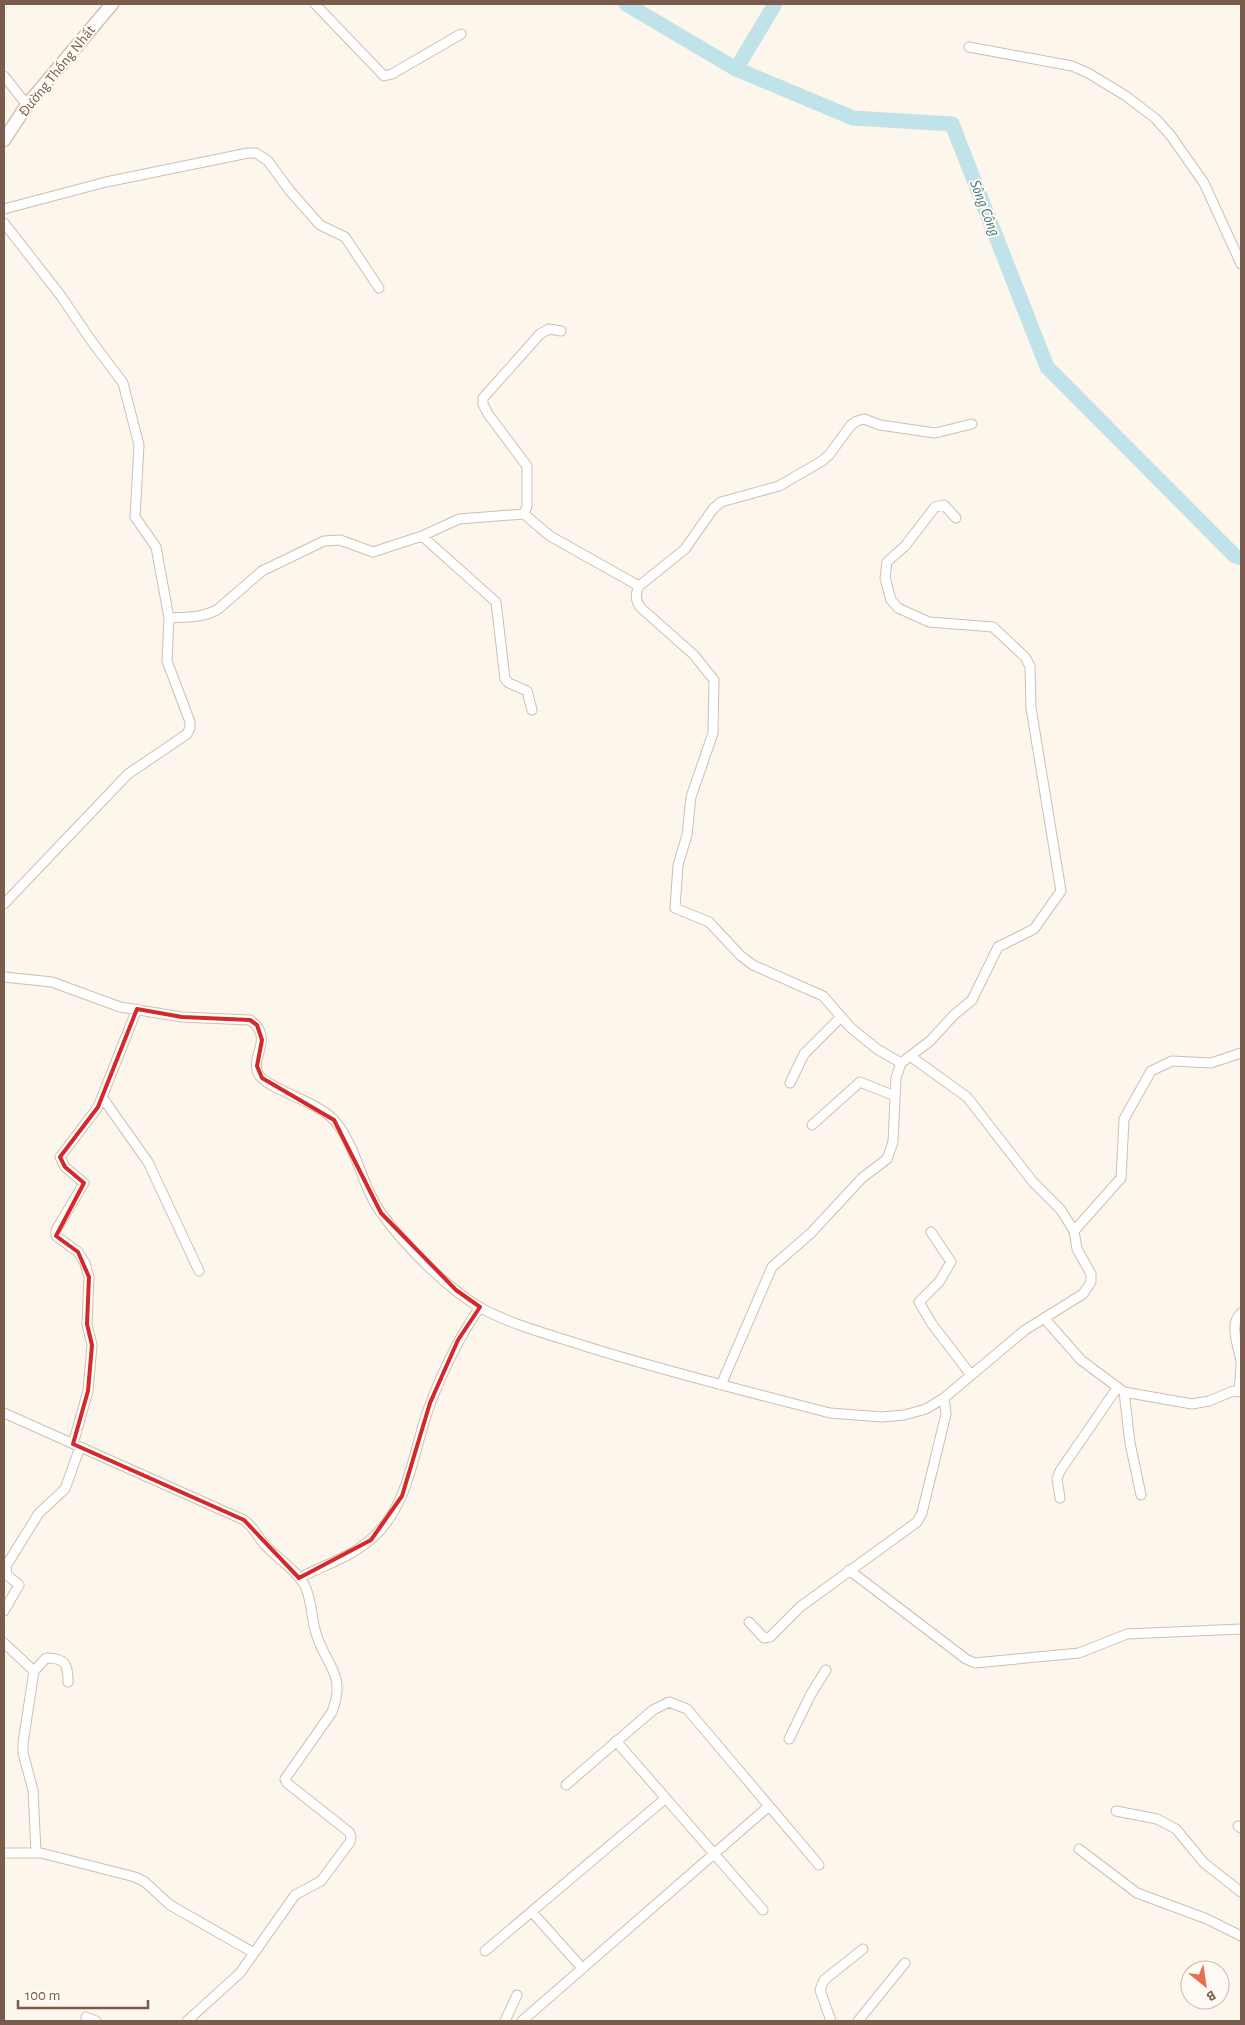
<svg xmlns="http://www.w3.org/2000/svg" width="1245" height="2025" viewBox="0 0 1245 2025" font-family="'Alegreya Sans',sans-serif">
<rect width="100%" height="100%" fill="#fdf6ec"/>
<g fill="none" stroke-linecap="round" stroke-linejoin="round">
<path stroke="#bfe3e8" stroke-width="15" d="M626,4L736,69L853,118L952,124L1047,367L1235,556L1241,558
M736,69L775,4"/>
<defs>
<path id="street" d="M315,4L384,76L392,74L461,34
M969,47L1072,66L1088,73L1126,96L1156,119L1171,136L1204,183L1241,264
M4,76L27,105
M4,209L106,182L248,153H256L268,161L290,191L320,225L345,237L379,288
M4,223L61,296L90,339L123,383L139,445L135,517L156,547L169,618L167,661L190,722V728L187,734L128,774L4,904
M524,514L527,506V466L488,414L483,404V398L540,334L549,329L561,331
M422,536L496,602L505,679L509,683L527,691L532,710
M169,618C186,617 201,618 217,610L262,571L324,541L340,540L373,552L422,536L459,519L524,514L550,536L639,586
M4,977L52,982L120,1007L182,1017L250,1020C276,1039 248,1057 259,1075C268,1089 318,1102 334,1120C357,1146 361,1186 382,1214C404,1245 448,1289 481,1308C514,1326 552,1335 588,1347C668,1372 749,1392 830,1413L882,1417L904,1415L926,1409L944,1398L1025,1330L1083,1294L1091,1282V1274L1077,1249L1074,1231L1061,1210L1033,1182L967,1097L910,1056
M901,1063L877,1049L851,1028L823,996L753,965L741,956L709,922L675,908L678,865L687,835L691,797L713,733L714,680L694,655L641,608C635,601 635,594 639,586L685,549L713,509L721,502L779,486L822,461L829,455L851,425L857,421L864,419L880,425L935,433L972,424
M790,1083L804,1054L841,1017
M102,1097L148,1162L199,1271
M812,1125L860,1082L895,1096
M1074,1231L1121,1178L1124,1119L1151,1071L1172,1061L1211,1063L1241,1053
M931,1232L951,1262L939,1282L919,1302L932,1324L971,1375
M1044,1318L1081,1360L1124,1392L1192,1404L1209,1401L1233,1391L1241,1392
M721,1385L772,1267L811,1233L862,1178L887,1159L893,1142L896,1078L901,1063L930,1041L954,1015L972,1000L998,947L1034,929L1061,891L1031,708L1030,666L1025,657L993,627L929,622L898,608L891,600L885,578L887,562L905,546L935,507L944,505L956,518
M1239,1390C1240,1381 1241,1371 1241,1362C1239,1346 1228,1325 1241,1313
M1124,1392L1130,1443L1141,1495
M4,1413L244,1520C254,1527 258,1538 266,1546C278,1559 295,1569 304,1584C312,1598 311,1618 316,1633C325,1665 347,1674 332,1712L285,1779L287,1783L349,1832L351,1837L350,1842L321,1881L295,1895L240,1973L187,2021
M73,1444L88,1391L92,1345L87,1324L89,1277L85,1263L78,1252L56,1236V1230L84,1183L65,1167L60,1157L98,1107L137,1009
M1060,1498L1057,1479L1060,1471L1117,1388
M849,1570L966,1659L975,1663L1079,1653L1127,1634L1241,1629
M299,1578C322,1566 351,1557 370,1540C411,1506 413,1447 431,1402C444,1368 460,1336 480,1307
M4,1611L19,1585L7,1575L6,1566L39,1513L65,1489L80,1447
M749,1622L764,1638L770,1637L800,1607L917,1522L922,1513L946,1414L944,1398
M4,1643L34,1671L46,1658C66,1658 68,1665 68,1682
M34,1671L23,1743V1753L33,1790L36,1852
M789,1739L811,1694L826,1670
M616,1741L763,1910
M566,1785L653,1710L669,1702L687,1709L819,1865
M1116,1811L1157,1819L1176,1829L1204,1863L1241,1892
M1238,1826L1241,1828
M1079,1849L1137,1893L1207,1919L1241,1936
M4,1853H41L135,1877L145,1882L170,1905L254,1953
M532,1912L582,1968
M485,1951L666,1798
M86,2017L96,2021
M505,2021L517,1995
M522,2021L769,1806
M831,2021L820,1990L824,1980L863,1949
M858,2021L905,1963"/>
<path id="secondary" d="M4,140L27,105L112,4"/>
</defs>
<use href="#street" stroke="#d1beb0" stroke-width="11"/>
<use href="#secondary" stroke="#d6c0b0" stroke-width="15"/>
<use href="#street" stroke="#fff" stroke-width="9"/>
<use href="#secondary" stroke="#fff" stroke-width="12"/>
</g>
<path fill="none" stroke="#d62828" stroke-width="4" stroke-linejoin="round" d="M137,1009L182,1017L250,1020L257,1025L262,1040L257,1066L262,1078L334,1120L381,1213L456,1290L480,1307L458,1340L430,1403L402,1496L371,1540L299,1578L244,1520L73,1444L88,1391L92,1345L87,1324L89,1277L78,1252L56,1236L84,1183L65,1167L60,1157L98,1107Z"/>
<g text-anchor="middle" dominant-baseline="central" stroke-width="4" stroke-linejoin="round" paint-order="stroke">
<g font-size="15" fill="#7a5c4d" stroke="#fffaf3">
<text transform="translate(57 71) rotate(-51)">Đường Thống Nhất</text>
</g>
<g font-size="16" font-style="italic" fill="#437c86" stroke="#fffaf3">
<text transform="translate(985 208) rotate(69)">Sông Công</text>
</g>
</g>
<rect width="1245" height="2025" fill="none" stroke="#7a5c4d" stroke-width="10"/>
<g transform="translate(1205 1985) rotate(150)"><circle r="24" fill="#fffaf3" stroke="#cabbb1"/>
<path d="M0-4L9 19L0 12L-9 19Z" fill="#e76f51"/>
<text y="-8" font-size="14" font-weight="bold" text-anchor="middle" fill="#7a5c4d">B</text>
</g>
<path d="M18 2000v8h130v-8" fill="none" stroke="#7a5c4d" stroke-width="2.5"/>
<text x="25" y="2000" font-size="15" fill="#7a5c4d" stroke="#fffaf3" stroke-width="4" paint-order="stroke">100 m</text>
</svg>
